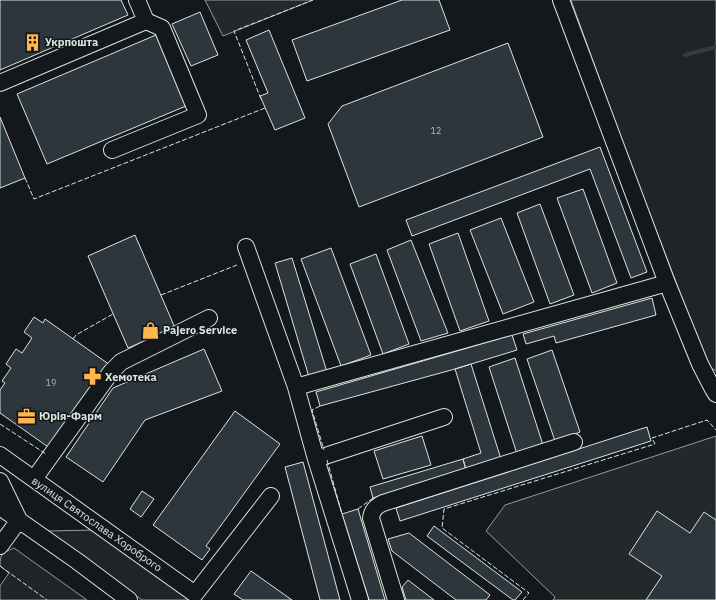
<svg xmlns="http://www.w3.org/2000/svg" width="716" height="600" viewBox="0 0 716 600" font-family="'IBM Plex Sans',sans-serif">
<rect width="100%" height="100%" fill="#14181c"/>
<path fill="#202428" stroke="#939e99" d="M571,0H716V371L708,366L622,141Z
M96,530L189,600H142L48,531Z
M14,548L87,600H0V586L9,573L0,566C0,553 3,553 14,548Z"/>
<path fill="#24282b" stroke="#939e99" d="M205,0H313L223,36Z
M716,436V600H553L555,597L486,531L505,505Z"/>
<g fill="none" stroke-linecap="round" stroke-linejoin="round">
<path stroke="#363b3e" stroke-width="4" d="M685,55L716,47"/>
</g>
<path fill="#2c363c" stroke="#d8e6dc" d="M0,0H121L128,15L0,70Z
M402,0H439L450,30L307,81L292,40Z
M200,12L218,55L191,66L172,24Z
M269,30L305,118L275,130L260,96L268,93L246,40Z
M156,35L186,106L47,164L17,94Z
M508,43L543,137L359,207L328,124L342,106Z
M0,117L25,178L0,188Z
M600,147L647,272L631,278L590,169L412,236L406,220Z
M583,189L617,283L592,293L557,198Z
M540,204L574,295L550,304L517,213Z
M501,218L534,302L503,314L470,230Z
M458,233L489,321L460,331L429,244Z
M135,235L175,328L128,348L88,256Z
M411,240L448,333L421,341L387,250Z
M331,248L371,355L341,366L301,259Z
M376,254L409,344L383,354L350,264Z
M292,258L327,372L309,377L275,263Z
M652,298L656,315L556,343L554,336L526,344L523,334Z
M34,317L43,323L45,319L110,365L51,449L0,413V390L5,383L2,381L11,368L6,364L16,349L22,353L32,338L24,332Z
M512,335L517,350L455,369L320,406L316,392Z
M204,349L222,391L145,420L103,482L66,457L113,388Z
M552,350L580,432L555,441L527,359Z
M515,358L544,448L518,457L489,367Z
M471,364L501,459L466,470L463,459L481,453L455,369Z
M235,411L280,444L206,546L210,549L202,560L153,525Z
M647,427L651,441L400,521L396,508Z
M422,436L431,465L383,479L374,451Z
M463,459L466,470L373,498L370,487Z
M303,462L340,600H320L285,467Z
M142,491L154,499L141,517L130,509Z
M358,509L385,600H369L342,514Z
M657,511L690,533L704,512L716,520V600H646L662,576L629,554Z
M434,526L522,592L515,600H513L427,536Z
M409,533L490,595L486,600H456L392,551L388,539Z
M251,571L292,600H243L234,594Z
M408,580L434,600H406L402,587Z"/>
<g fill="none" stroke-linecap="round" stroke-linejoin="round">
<defs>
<path id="minor" d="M561,0L667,283L700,364L713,389L716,394
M0,83L146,21
M112,150L198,115L162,28L146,21L137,0
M246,247L296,387L316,459L360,600
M296,387L667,283
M0,455L195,594L271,496
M316,459L444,417
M34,479L111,372L121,362L209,318
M0,481L19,520
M0,507L77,561L129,600
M0,546L19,520
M396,600L371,518C372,510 376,506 383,503L574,442"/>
</defs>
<use href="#minor" stroke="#d8e6dc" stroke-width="18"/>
<use href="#minor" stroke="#14181c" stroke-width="16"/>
<path stroke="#d8e6dc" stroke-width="1" stroke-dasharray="5 2" stroke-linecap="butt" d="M261,99L234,31L313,0
M25,178L34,199L265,108L264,106
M161,295L237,265
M73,339L76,335L113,314
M320,406L312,410L324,450
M0,424L46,454
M327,460L342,514
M358,509L373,498
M0,566L47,600
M523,600L529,593L442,528L444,509L655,444L652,438L707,420L716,430"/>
</g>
<defs>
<symbol id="building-bare" viewBox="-9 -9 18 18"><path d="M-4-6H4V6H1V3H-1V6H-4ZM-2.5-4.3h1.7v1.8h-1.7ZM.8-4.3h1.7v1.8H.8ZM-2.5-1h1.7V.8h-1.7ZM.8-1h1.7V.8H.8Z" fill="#ffb74d" stroke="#14181c" stroke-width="2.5" paint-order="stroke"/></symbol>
<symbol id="shop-bare" viewBox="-9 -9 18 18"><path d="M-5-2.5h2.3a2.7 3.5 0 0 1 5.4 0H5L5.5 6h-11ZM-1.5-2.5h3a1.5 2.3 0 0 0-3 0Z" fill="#ffb74d" stroke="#14181c" stroke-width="2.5" paint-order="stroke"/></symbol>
<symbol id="pharmacy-bare" viewBox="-9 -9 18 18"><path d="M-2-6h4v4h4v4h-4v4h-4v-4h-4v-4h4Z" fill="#ffb74d" stroke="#14181c" stroke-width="2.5" paint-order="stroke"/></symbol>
<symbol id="office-bare" viewBox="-9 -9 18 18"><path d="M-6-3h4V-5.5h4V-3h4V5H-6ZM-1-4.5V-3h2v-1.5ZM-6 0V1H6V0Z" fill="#ffb74d" stroke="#14181c" stroke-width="2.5" paint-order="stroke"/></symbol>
</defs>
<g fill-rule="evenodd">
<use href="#building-bare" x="20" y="30" width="25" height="25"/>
<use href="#shop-bare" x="138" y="318" width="25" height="25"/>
<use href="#pharmacy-bare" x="80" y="364" width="25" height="25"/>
<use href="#office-bare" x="14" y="404" width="25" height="25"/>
</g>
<g text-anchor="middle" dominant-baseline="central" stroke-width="3" stroke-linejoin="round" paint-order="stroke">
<g font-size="9" fill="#adbab4">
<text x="436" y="130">12</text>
<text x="51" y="382">19</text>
</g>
<g font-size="11" font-weight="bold" fill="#d8e6dc" stroke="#14181c" text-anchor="start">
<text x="45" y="42">Укрпошта</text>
<text x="163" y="330">Pajero Service</text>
<text x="105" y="377">Хемотека</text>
<text x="39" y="416">Юрія-Фарм</text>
</g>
<g font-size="11" fill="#d8e6dc" stroke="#14181c">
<text transform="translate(97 524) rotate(35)">вулиця Святослава Хороброго</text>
</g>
</g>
</svg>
